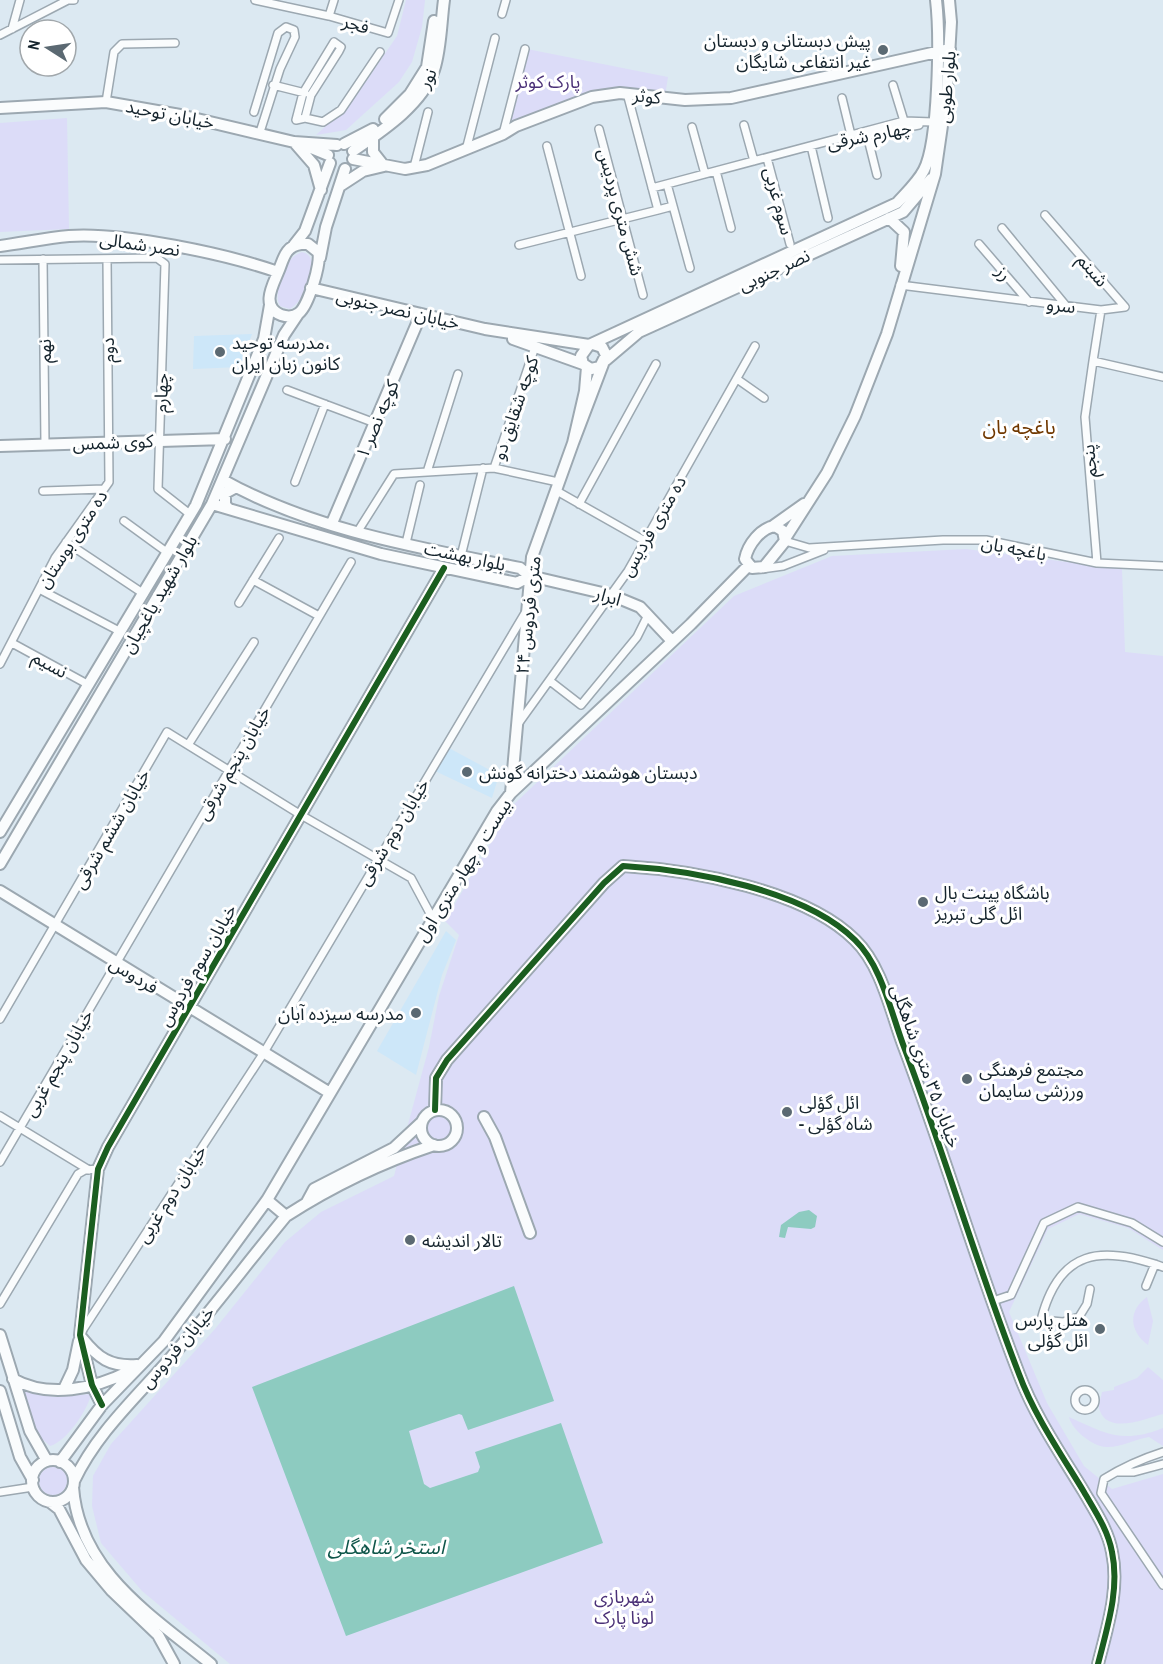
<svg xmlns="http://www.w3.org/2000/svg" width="1163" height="1664" viewBox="0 0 1163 1664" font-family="'Archivo Narrow','Noto Sans Arabic',sans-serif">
<rect width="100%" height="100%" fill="#dce9f2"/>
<path fill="#cde7f9" d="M252,334L240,367L193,369L194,336Z
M447,747L499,775L492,798L433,770Z
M446,931L456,940L442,975L416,1075L377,1051Z"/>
<path fill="#dcdcf8" d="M406,0H425L422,27L412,62L399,82L346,130L316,135L352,102L397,36Z
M527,49L668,77L665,96L625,91L517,124L509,122Z
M67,118L69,229L0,232V123Z
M302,252C325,257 304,302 290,309L280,306L278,301C276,284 284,258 302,252Z
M966,549L1122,569L1125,652L1163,656V1250L1128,1228L1079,1214L1048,1229L1009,1312L1047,1403L1084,1466L1112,1489L1163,1474V1664H230L142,1591L101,1543L92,1506L93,1476L111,1444L215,1329L285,1242L321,1212L394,1176L429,1047L439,996L459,935L445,921L512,806L734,596L832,556Z
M1147,1297L1153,1321L1148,1345C1130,1332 1127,1311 1147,1297Z
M1148,1367L1163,1380V1414C1147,1418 1109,1435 1100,1411C1097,1406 1101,1398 1102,1392L1114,1390V1387L1137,1378Z
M21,1388L54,1397L91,1394C88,1410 66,1442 50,1446L38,1435Z
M1069,1417C1106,1434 1123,1444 1163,1428V1446L1149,1437C1136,1439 1119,1448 1106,1447C1092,1446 1072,1430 1069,1417Z
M39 1481a14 14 0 1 1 28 0a14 14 0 1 1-28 0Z"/>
<path fill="#8dcbc0" d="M809,1210L817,1216L815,1227L811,1229L788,1227L785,1238L779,1237L781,1225L799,1212Z
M514,1286L554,1401L468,1430L462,1415L459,1414L409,1431L424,1484L430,1488L478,1472L480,1467L475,1452L561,1423L603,1543L346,1636L252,1387Z"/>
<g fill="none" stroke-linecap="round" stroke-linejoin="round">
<defs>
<path id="street" d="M255,0L329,16L388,33L399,0
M502,14L506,0
M329,16L334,0
M12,29L20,0
M0,35L68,0H74
M334,42L341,47L339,51L311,95L305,118L296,120L303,93Z
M273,85L305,93
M893,85L904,121
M627,93L658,210L673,206L667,184L652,188
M842,98L851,135
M106,102L114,52L122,44L175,43
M254,112L278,33L286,27L294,30L295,37L280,69L260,132
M305,118L323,122L341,110L380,52
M744,125L754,161
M692,127L705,174
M599,129L643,295
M866,131L877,175
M503,134L525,49
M871,134L919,125
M547,146L581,276
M811,146L828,218
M466,150L495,38
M767,158L790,244
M414,167L428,112
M716,171L731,228
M667,184L904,121L933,122
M673,206L690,268
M1045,215L1125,307L1101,310
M1002,228L1067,307
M979,244L1029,302
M519,245L658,210
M43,259L45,444
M0,260L157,258L165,264L158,489L191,515
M900,285L1101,310L1093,361L1163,377
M1093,361L1085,417L1097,563
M737,379L764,398
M287,390L375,423
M494,468L535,347
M427,472L458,374
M295,482L325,404
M555,490L645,541
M43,491L104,489
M579,504L656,364
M124,521L168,553
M358,531L394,474L494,468L558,482
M785,541L809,548L943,540H986L1097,563L1163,566
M66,542L144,594
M406,543L420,485
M461,556L483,468
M761,569L783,566L824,550
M253,580L319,616
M39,589L121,632
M239,603L279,538
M12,643L89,685
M0,664L55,558L109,482L107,259
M550,681L581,705L637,637L648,615
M518,724L628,571L755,346
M188,745L254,642
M0,1019L167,732L301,815L411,878L433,919
M0,1116L89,1170
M0,1162L351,562
M1146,1286L1155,1264
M1090,1289L1087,1304L1079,1317L1063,1322L1041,1320C1059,1249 1101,1245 1163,1267
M993,1301L1011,1295L1044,1223L1078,1207L1132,1223L1163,1242
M0,1304L78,1174L85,1170L98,1169
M82,1331L263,1054L525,613
M1075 1400a10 10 0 1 1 20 0a10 10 0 1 1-20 0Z
M1163,1452C1141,1459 1123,1467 1104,1479L1101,1493L1163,1585
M1118,1472H1134L1163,1464
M0,1492L33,1487"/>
<path id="secondary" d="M0,108L106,102L180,115L294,142L337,145
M385,119L410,94L427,67L434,21
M294,142L314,165L321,190
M344,144L373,129
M311,148L328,155
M353,151C382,131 422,105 434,70C441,49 441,22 444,0
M353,159L405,169L427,165L503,134L516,126L592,97L620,93L685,100L731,98L950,49
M340,186L363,171L384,166L373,152V137
M889,218L904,232L901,266
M301,244H308L318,252C322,262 308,306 299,313C294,317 287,317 281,315C260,306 273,285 279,270C284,257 286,246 301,244Z
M294,245L305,231L330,163
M0,246C23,243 46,238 69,236C123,232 226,254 278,272
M320,258L326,227L345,169
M311,288L485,329L589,345
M513,339L583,364
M593,344L602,347L606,355L600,367L591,369L583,364L581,356L589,345L897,203C906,193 918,182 924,170C939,141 940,34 936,0
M606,360L639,332L903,212L931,179
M587,367L585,391L573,443L603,364
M0,446L225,439
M223,480C312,530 421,548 520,568L530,576L611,595L640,607L672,641
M212,504L381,554L517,583L530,576
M229,509L225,505V493L236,487
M332,523L421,314
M773,526L804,504
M775,526L783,531L785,541L764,567L752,568L745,559C748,544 761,528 775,526Z
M786,537L827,473L855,416L887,334L935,174L947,91L951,22L949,0
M511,793L532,557L573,443
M0,832L196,505L264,339L270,305
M0,864L212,504L284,335L298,314
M0,891L330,1093
M421 1128a18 18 0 1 1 36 0a18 18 0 1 1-36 0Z
M435,1110L436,1078L447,1060L604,883L623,866C692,870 805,890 855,940C882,966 891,1013 904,1047C945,1155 977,1266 1019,1374C1034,1415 1061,1454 1084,1492C1095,1511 1108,1530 1112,1552C1120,1589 1107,1628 1098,1664
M484,1117L495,1137L530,1233
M267,1200L286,1216
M307,1202L314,1189L394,1148L422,1122
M0,1335L30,1431L47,1461
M82,1338C98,1358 110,1367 137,1365
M13,1379C49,1399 94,1389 130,1371
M64,1389L73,1370L79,1341
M0,1391L20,1457L33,1480
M102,1405L92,1385L80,1335L98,1169L108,1147L444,568
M32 1481a21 21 0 1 1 42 0a21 21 0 1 1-42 0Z
M60,1462L102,1405L164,1341L267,1200L497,811L511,793L691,624L749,565
M74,1481C98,1431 137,1397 173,1355C212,1310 248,1262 286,1216C331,1187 383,1162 434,1145
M73,1487C79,1571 151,1615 211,1664
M50,1502L59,1509L86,1560L112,1591L158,1635L174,1664"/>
</defs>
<use href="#street" stroke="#9ca8b1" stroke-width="10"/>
<use href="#secondary" stroke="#9ca8b1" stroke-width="14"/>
<use href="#street" stroke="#fafcfd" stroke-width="7"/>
<use href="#secondary" stroke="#fafcfd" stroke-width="10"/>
<defs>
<path id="cycleway" d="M435,1110L436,1078L447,1060L604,883L623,866C692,870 805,890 855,940C882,966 891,1013 904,1047C945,1155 977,1266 1019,1374C1034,1415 1061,1454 1084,1492C1095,1511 1108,1530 1112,1552C1120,1589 1107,1628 1098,1664
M102,1405L92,1385L80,1335L98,1169L108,1147L444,568"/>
</defs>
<use href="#cycleway" stroke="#fff" stroke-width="10"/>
<use href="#cycleway" stroke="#1b5e20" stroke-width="6"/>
</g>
<g fill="#5b6972" stroke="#fff" stroke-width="2">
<circle cx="883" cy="50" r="6"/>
<circle cx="220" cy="352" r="6"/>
<circle cx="467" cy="772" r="6"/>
<circle cx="923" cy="902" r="6"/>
<circle cx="416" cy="1013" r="6"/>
<circle cx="967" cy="1079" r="6"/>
<circle cx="787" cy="1112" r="6"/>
<circle cx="410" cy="1240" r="6"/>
<circle cx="1100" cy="1329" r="6"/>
</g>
<g text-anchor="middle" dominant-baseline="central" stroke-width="6" stroke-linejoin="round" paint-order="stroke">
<g font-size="18" fill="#15242d" stroke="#fff">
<text transform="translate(356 24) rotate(16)">فجر</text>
<text transform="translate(427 78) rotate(-63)">نور</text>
<text transform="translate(946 87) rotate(-85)">بلوار طوبی</text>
<text transform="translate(647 96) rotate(6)">کوثر</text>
<text transform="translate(170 114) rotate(11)">خیابان توحید</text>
<text transform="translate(869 135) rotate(-11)">چهارم شرقی</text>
<text transform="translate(779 201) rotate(75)">سوم غربی</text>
<text transform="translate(621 212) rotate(75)">شش متری پردیس</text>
<text transform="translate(140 244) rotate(8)">نصر شمالی</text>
<text transform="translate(774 270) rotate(-25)">نصر جنوبی</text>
<text transform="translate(1093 270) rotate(49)">شبنم</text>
<text transform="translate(1004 273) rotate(49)">رز</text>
<text transform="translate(1061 305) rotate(7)">سرو</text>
<text transform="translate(398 309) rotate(13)">خیابان نصر جنوبی</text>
<text transform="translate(107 350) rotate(-90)">دوم</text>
<text transform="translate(44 351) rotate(-90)">نهم</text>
<text transform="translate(161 393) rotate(-88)">چهارم</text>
<text transform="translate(515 408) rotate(-71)">کوچه شقایق دو</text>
<text transform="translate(377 419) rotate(-67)">کوچه نصر ۱</text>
<text transform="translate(113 442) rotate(-2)">کوی شمس</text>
<text transform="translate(1089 461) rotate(-95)">پنجم</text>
<text transform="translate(653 526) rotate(-60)">ده متری فردیس</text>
<text transform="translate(72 539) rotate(-57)">ده متری بوستان</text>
<text transform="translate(1014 548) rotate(11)">باغچه بان</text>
<text transform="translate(465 556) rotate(12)">بلوار بهشت</text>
<text transform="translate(159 594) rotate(-60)">بلوار شهید یاغچیان</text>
<text transform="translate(608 596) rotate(17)">ابرار</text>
<text transform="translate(528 615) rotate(-84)">۲۴ متری فردوس</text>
<text transform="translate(50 664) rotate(29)">نسیم</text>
<text transform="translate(233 763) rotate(-60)">خیابان پنجم شرقی</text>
<text transform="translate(111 829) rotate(-60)">خیابان ششم شرقی</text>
<text transform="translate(393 832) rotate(-59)">خیابان دوم شرقی</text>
<text transform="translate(463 870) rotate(-58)">بیست و چهار متری اول</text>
<text transform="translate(197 965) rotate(-60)">خیابان سوم فردوس</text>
<text transform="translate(134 975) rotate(32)">فردوس</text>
<text transform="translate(58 1063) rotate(-60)">خیابان پنجم غربی</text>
<text transform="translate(926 1066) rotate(70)">خیابان ۳۵ متری شاهگلی</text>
<text transform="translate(171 1194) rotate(-57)">خیابان دوم غربی</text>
<text transform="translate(177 1347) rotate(-49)">خیابان فردوس</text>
</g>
<g font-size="18" fill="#15242d" stroke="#fff" text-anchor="start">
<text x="871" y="40" text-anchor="end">پیش دبستانی و دبستان<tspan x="871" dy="21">غیر انتفاعی شایگان</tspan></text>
<text x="232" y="342">مدرسه توحید،<tspan x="232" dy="21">کانون زبان ایران</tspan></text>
<text x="479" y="772">دبستان هوشمند دخترانه گونش</text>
<text x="935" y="892">باشگاه پینت بال<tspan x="935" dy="21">ائل گلی تبریز</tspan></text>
<text x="404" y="1013" text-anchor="end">مدرسه سیزده آبان</text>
<text x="979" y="1069">مجتمع فرهنگی<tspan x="979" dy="21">ورزشی سایمان</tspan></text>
<text x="799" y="1102">ائل گؤلی<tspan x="799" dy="21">- شاه گؤلی</tspan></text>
<text x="422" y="1240">تالار اندیشه</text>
<text x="1088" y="1319" text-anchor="end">هتل پارس<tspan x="1088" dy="21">ائل گؤلی</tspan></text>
</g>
<g font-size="18" fill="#4a3077" stroke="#fff">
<text x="548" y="81">پارک کوثر</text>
<text x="624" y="1596">شهربازی<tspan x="624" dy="21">لونا پارک</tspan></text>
</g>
<g font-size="20" fill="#703800" stroke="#fff">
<text x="1019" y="426">باغچه بان</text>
</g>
<g font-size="20" font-style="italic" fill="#0f564a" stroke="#fff">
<text x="386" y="1546">استخر شاهگلی</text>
</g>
</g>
<g transform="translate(48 48) rotate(282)"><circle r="28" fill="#ffffff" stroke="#a1a7ab" stroke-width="1.5"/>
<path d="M0-4.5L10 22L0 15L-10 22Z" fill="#5b6972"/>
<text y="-9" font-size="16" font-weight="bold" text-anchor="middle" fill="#15242d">N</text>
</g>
</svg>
